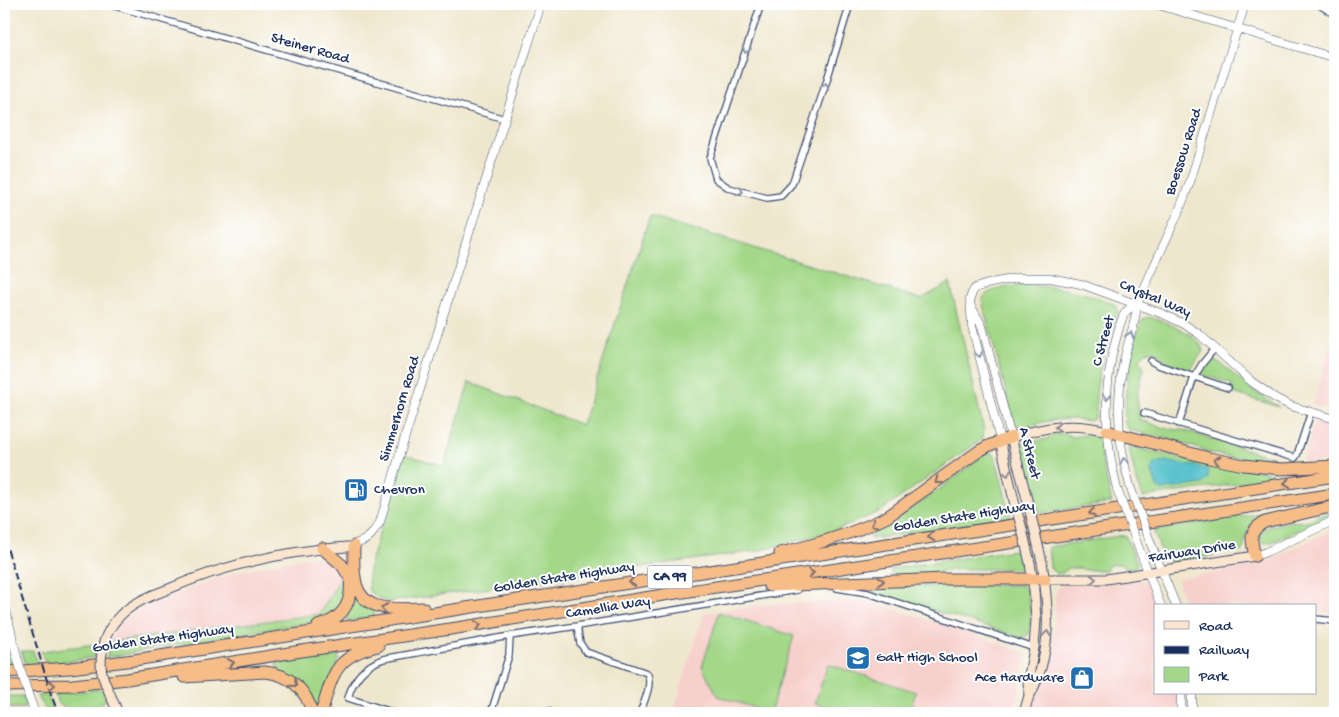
<svg xmlns="http://www.w3.org/2000/svg" width="1339" height="717" viewBox="0 0 1339 717" font-family="'Gochi Hand',sans-serif">
<rect width="100%" height="100%" fill="#fff"/>
<filter id="ink" filterUnits="userSpaceOnUse"><feTurbulence type="fractalNoise" baseFrequency=".02" numOctaves="2"/><feDisplacementMap in="SourceGraphic" scale="10" xChannelSelector="R" yChannelSelector="G"/><feConvolveMatrix kernelMatrix="1 2 1 2 8 2 1 2 1" color-interpolation-filters="sRGB"/></filter>
<filter id="wash" filterUnits="userSpaceOnUse"><feTurbulence type="fractalNoise" baseFrequency=".0096" numOctaves="4" result="noise"/><feDisplacementMap in="SourceGraphic" scale="20" xChannelSelector="R" yChannelSelector="G"/><feGaussianBlur stdDeviation="1.12" result="paint"/><feColorMatrix in="noise" values="0 0 0 0 0 0 0 0 0 0 0 0 0 0 0 0 0 1.4 0 .05"/><feComposite in="paint" operator="in"/></filter>
<g filter="url(#wash)">
<rect width="100%" height="100%" fill="#efe7cd"/>
<path fill="#f7d0cc" d="M1335,329V412L1313,405Z
M1317,421L1335,427V461L1301,464L1314,423Z
M1335,528V612L1315,611V606H1185L1178,582L1181,578L1243,568L1268,561Z
M311,556L323,558L334,564L343,574L319,614L109,642L117,628L128,616L142,607L211,580L243,570Z
M1142,580L1147,583L1157,606H1155V693H1178V713H1031L1052,641L1055,623V595L1059,586L1066,584L1118,583Z
M851,601L874,603L961,630L1024,652L1026,660L1014,713H673L704,613L759,605Z
M4,708H26V713H4Z"/>
<path fill="#a3d888" stroke="#5f8473" d="M650,216L921,299L950,283L984,431L981,440L881,511L834,531L757,551L388,602L378,598L369,591L368,576L371,559L404,454L444,466L469,382L582,425Z
M1026,285C1060,287 1084,291 1115,305L1118,311L1102,359L1099,373L1096,395V415L1093,420C1085,422 1077,419 1069,419C1053,419 1037,423 1022,428L1014,423L982,301C985,287 1014,287 1026,285Z
M1150,317C1165,322 1200,334 1203,351L1193,366L1189,369L1165,361L1154,350C1146,351 1143,353 1140,360L1144,368L1137,397L1140,420L1168,429L1183,430L1294,464L1262,463L1214,454L1176,441L1133,431C1129,430 1126,428 1125,423C1123,404 1131,330 1145,318Z
M1214,361L1220,363L1252,390L1279,407L1230,392L1232,384L1202,375L1210,363Z
M1066,433L1071,437L1090,434L1096,437L1099,440L1102,460L1112,503L1040,513L1033,496L1020,446L1022,442L1030,440L1035,441L1048,439L1052,435Z
M1130,447L1184,459L1206,462L1272,473V479L1157,495L1143,498L1135,475L1129,449Z
M989,452L995,455L1011,518L870,539L869,533C890,525 908,511 926,499C946,484 966,470 985,453Z
M1335,512V515L1271,542L1266,543L1262,542C1252,526 1282,524 1293,521C1299,523 1310,521 1315,516Z
M1262,513L1263,519C1257,522 1250,526 1247,532C1244,539 1246,546 1241,552L1234,549L1222,551L1217,555L1174,562C1169,561 1166,560 1163,556L1153,530Z
M1125,535L1137,562L1136,567L1128,568L1120,564L1109,565L1106,570H1085L1080,568H1068L1063,573L1056,574L1050,567L1048,547Z
M1020,549L1023,567L1021,569H961L931,573L891,576V569Z
M343,574L347,583L346,592L341,603L336,612L318,621L146,650L128,654L107,657L109,642L319,614Z
M1021,585C1024,587 1027,590 1028,594C1030,601 1032,627 1029,633C1027,637 1026,636 1022,638L884,595L870,592L845,589L915,586Z
M354,592L373,608L375,617L347,621L346,613Z
M719,612L794,636L770,713L718,696L702,667Z
M4,642L10,652L15,666H4Z
M96,644L95,657L73,661L46,664L41,651Z
M21,651H33L38,664L26,665Z
M338,654L339,660L317,713L278,670L276,663Z
M828,664L916,692L909,713H845L815,703Z
M101,689L107,699L98,706L71,710L58,704L55,694Z
M48,695L53,713C44,711 41,703 37,696Z
M4,696H24L26,708H4Z"/>
<path fill="#52c0cb" stroke="#367894" d="M1166,461C1180,465 1195,464 1208,470C1210,477 1208,479 1203,484L1162,490L1157,487L1152,471L1153,465L1158,462Z"/>
</g>
<g filter="url(#ink)">
<g fill="none" stroke-linecap="round" stroke-linejoin="round">
<defs>
<path id="minor" d="M108,4L505,119
M761,4L710,158L716,179L729,188L767,198L781,196L792,184L826,83L850,4
M1318,4L1335,15
M1151,361L1158,365L1228,388
M1144,413L1295,458L1297,455L1311,412
M1179,424L1194,377L1202,364L1215,348
M837,588L868,593L1034,648
M1315,619L1335,621
M577,626L580,643L586,652L647,673C653,683 644,702 640,713
M549,711L550,713
M395,713L348,698C353,679 364,666 383,659L510,636L577,626L797,590
M491,713L509,655L510,636"/>
<path id="tertiary" d="M1155,4L1335,58
M972,308L982,326L1011,437
M1000,440L972,326L970,299L972,293L975,288L991,283L1017,278H1050L1081,284L1163,314L1184,324L1199,334L1252,382L1275,398L1291,406L1335,419
M1130,486C1118,444 1115,403 1124,360C1128,341 1136,323 1137,304L1179,211L1190,182L1245,4
M1117,489C1104,437 1102,387 1117,335C1119,329 1121,319 1125,313C1127,310 1133,306 1137,304
M1151,544L1176,606
M351,546L365,540L371,535L380,522L405,437L541,4
M1138,546L1161,606
M1255,556L1266,552L1335,520
M4,610H6L17,657
M1192,693V713
M29,697L35,713
M1181,713V693"/>
<path id="secondary" d="M1000,440L1015,505
M1028,503L1011,437C1045,427 1072,422 1107,431
M1045,579H1106L1255,556
M102,653C103,637 113,621 125,611C137,601 152,595 166,590C223,565 284,551 347,547
M110,694L118,713
M1029,697C1053,653 1049,609 1042,562
M1029,697L1028,681L1034,648L1036,619L1034,590L1030,563
M1024,713L1030,692"/>
<path id="motorway" d="M1107,431L1209,458L1244,465L1281,469L1335,466
M354,546C354,556 353,567 355,577C359,614 395,609 423,608
M322,548L342,565L350,578
M780,553C818,544 853,534 887,517L979,451L988,446L1011,437
M1255,556C1251,540 1248,530 1265,522L1335,506
M769,586L946,579H1045
M318,626C342,619 353,604 350,578
M4,672L70,668L134,660L485,605L1335,476
M184,677L265,672C289,674 307,690 312,713
M4,686L73,685L127,679L295,652L457,628L663,595L1335,494
M321,713C333,675 334,656 378,646"/>
</defs>
<use href="#minor" stroke="#3b4b6f" stroke-width="8"/>
<use href="#tertiary" stroke="#3b4b6f" stroke-width="9"/>
<use href="#secondary" stroke="#3b4b6f" stroke-width="11"/>
<use href="#motorway" stroke="#3b4b6f" stroke-width="13"/>
<use href="#minor" stroke="#fff" stroke-width="5.5"/>
<use href="#tertiary" stroke="#fff" stroke-width="8"/>
<use href="#secondary" stroke="#fce5cf" stroke-width="9"/>
<use href="#motorway" stroke="#f7bd88" stroke-width="11"/>
<path stroke="#1b2f5e" stroke-width="2" stroke-dasharray="8 4" stroke-linecap="butt" d="M4,538L51,694L58,713"/>
<defs>
<path id="tertiary-bridge" d="M1130,486L1151,544
M1117,489L1138,546
M17,657L29,697"/>
<path id="secondary-bridge" d="M1028,503L1042,562
M1015,505L1021,525L1030,563
M102,653C99,670 103,679 110,694"/>
</defs>
<use href="#tertiary-bridge" stroke="#3b4b6f" stroke-width="9" stroke-linecap="butt"/>
<use href="#secondary-bridge" stroke="#3b4b6f" stroke-width="11" stroke-linecap="butt"/>
<use href="#tertiary-bridge" stroke="#fff" stroke-width="8"/>
<use href="#secondary-bridge" stroke="#fce5cf" stroke-width="9"/>
</g>
<defs><path id="oneway-chevron" d="M-2-3.5L2.5 0L-2 3.5" fill="none" stroke-width="1.6" stroke-linecap="round" stroke-linejoin="round" transform="scale(1.25)"/></defs>
<g stroke="#8d97ae">
<use href="#oneway-chevron" transform="translate(746 50) rotate(108)"/>
<use href="#oneway-chevron" transform="translate(825 86) rotate(-72)"/>
<use href="#oneway-chevron" transform="translate(740 191) rotate(15)"/>
<use href="#oneway-chevron" transform="translate(1130 335) rotate(-73)"/>
<use href="#oneway-chevron" transform="translate(979 354) rotate(77)"/>
<use href="#oneway-chevron" transform="translate(1107 397) rotate(93)"/>
<use href="#oneway-chevron" transform="translate(1124 461) rotate(-100)"/>
</g>
<g stroke="#8c8a96">
<use href="#oneway-chevron" transform="translate(1058 427) rotate(176)"/>
<use href="#oneway-chevron" transform="translate(1007 473) rotate(76)"/>
<use href="#oneway-chevron" transform="translate(1093 579) rotate(-1)"/>
<use href="#oneway-chevron" transform="translate(1047 634) rotate(-85)"/>
</g>
<g stroke="#7e6f71">
<use href="#oneway-chevron" transform="translate(1217 460) rotate(-168)"/>
<use href="#oneway-chevron" transform="translate(938 481) rotate(143)"/>
<use href="#oneway-chevron" transform="translate(1287 483) rotate(171)"/>
<use href="#oneway-chevron" transform="translate(1092 513) rotate(171)"/>
<use href="#oneway-chevron" transform="translate(874 524) rotate(154)"/>
<use href="#oneway-chevron" transform="translate(931 537) rotate(171)"/>
<use href="#oneway-chevron" transform="translate(811 573) rotate(-8)"/>
<use href="#oneway-chevron" transform="translate(881 581) rotate(-2)"/>
<use href="#oneway-chevron" transform="translate(632 582) rotate(171)"/>
<use href="#oneway-chevron" transform="translate(384 608) rotate(-168)"/>
<use href="#oneway-chevron" transform="translate(478 625) rotate(-9)"/>
<use href="#oneway-chevron" transform="translate(231 663) rotate(-10)"/>
<use href="#oneway-chevron" transform="translate(294 684) rotate(40)"/>
<use href="#oneway-chevron" transform="translate(52 685) rotate(-1)"/>
</g>
</g>
<defs>
<symbol id="fuel-square" viewBox="-11 -11 22 22"><rect x="-9" y="-9" width="18" height="18" rx="4" fill="#1f6fb2" stroke="#fff"/><path d="M-5.5-6h7V0h2V4h1.3V-2.5L3-4.5l.8-.8L6-3V5H2.5V1h-1V6h-7ZM-4.2-4.7v3.2H.2V-4.7Z" fill="#fff"/></symbol>
<symbol id="school-square" viewBox="-11 -11 22 22"><rect x="-9" y="-9" width="18" height="18" rx="4" fill="#1f6fb2" stroke="#fff"/><path d="M0-5L7-2L0 1L-7-2ZM-4 1L0 2.5L4 1V4Q0 6-4 4Z" fill="#fff"/></symbol>
<symbol id="shop-square" viewBox="-11 -11 22 22"><rect x="-9" y="-9" width="18" height="18" rx="4" fill="#1f6fb2" stroke="#fff"/><path d="M-5-2.5h2.3a2.7 3.5 0 0 1 5.4 0H5L5.5 6h-11ZM-1.5-2.5h3a1.5 2.3 0 0 0-3 0Z" fill="#fff"/></symbol>
</defs>
<g fill-rule="evenodd">
<use href="#fuel-square" x="342" y="476" width="28" height="28"/>
<use href="#school-square" x="844" y="644" width="28" height="28"/>
<use href="#shop-square" x="1068" y="664" width="28" height="28"/>
</g>
<g text-anchor="middle" dominant-baseline="central" stroke-width="4" stroke-linejoin="round" paint-order="stroke">
<rect fill="#fff" stroke="#5f6d8e" stroke-width="1" x="647.5" y="565.5" width="45" height="23" rx="4"/>
<g font-size="14" font-weight="bold" fill="#1b2f5e">
<text x="670" y="577">CA 99</text>
</g>
<g font-size="15" fill="#1b2f5e" stroke="#fff">
<text transform="translate(310 49) rotate(16)">Steiner Road</text>
<text transform="translate(1184 152) rotate(-72)">Boessow Road</text>
<text transform="translate(1155 299) rotate(23)">Crystal Way</text>
<text transform="translate(1104 341) rotate(-75)">C Street</text>
<text transform="translate(400 409) rotate(-73)">Simmerhorn Road</text>
<text transform="translate(1029 453) rotate(76)">A Street</text>
<text transform="translate(964 517) rotate(-9)">Golden State Highway</text>
<text transform="translate(1192 552) rotate(-9)">Fairway Drive</text>
<text transform="translate(564 578) rotate(-9)">Golden State Highway</text>
<text transform="translate(608 608) rotate(-9)">Camellia Way</text>
<text transform="translate(163 639) rotate(-8)">Golden State Highway</text>
</g>
<g font-size="15" fill="#1b2f5e" stroke="#fff" text-anchor="start">
<text x="374" y="490">Chevron</text>
<text x="876" y="658">Galt High School</text>
<text x="1064" y="678" text-anchor="end">Ace Hardware</text>
</g>
</g>
<rect width="1339" height="717" fill="none" stroke="#fff" stroke-width="20"/>
<rect x="1154" y="604" width="162" height="90" fill="#ffffff" stroke="#a4acbf"/>
<rect x="1164" y="621" width="25" height="8" fill="#fce5cf" stroke="#a4acbf"/>
<text x="1199" y="630" font-size="15" fill="#1b2f5e">Road</text>
<rect x="1164" y="646" width="25" height="8" fill="#1b2f5e" stroke="#a4acbf"/>
<text x="1199" y="654" font-size="15" fill="#1b2f5e">Railway</text>
<rect x="1164" y="667" width="25" height="15" fill="#a3d888" stroke="#a4acbf"/>
<text x="1199" y="680" font-size="15" fill="#1b2f5e">Park</text>
</svg>
